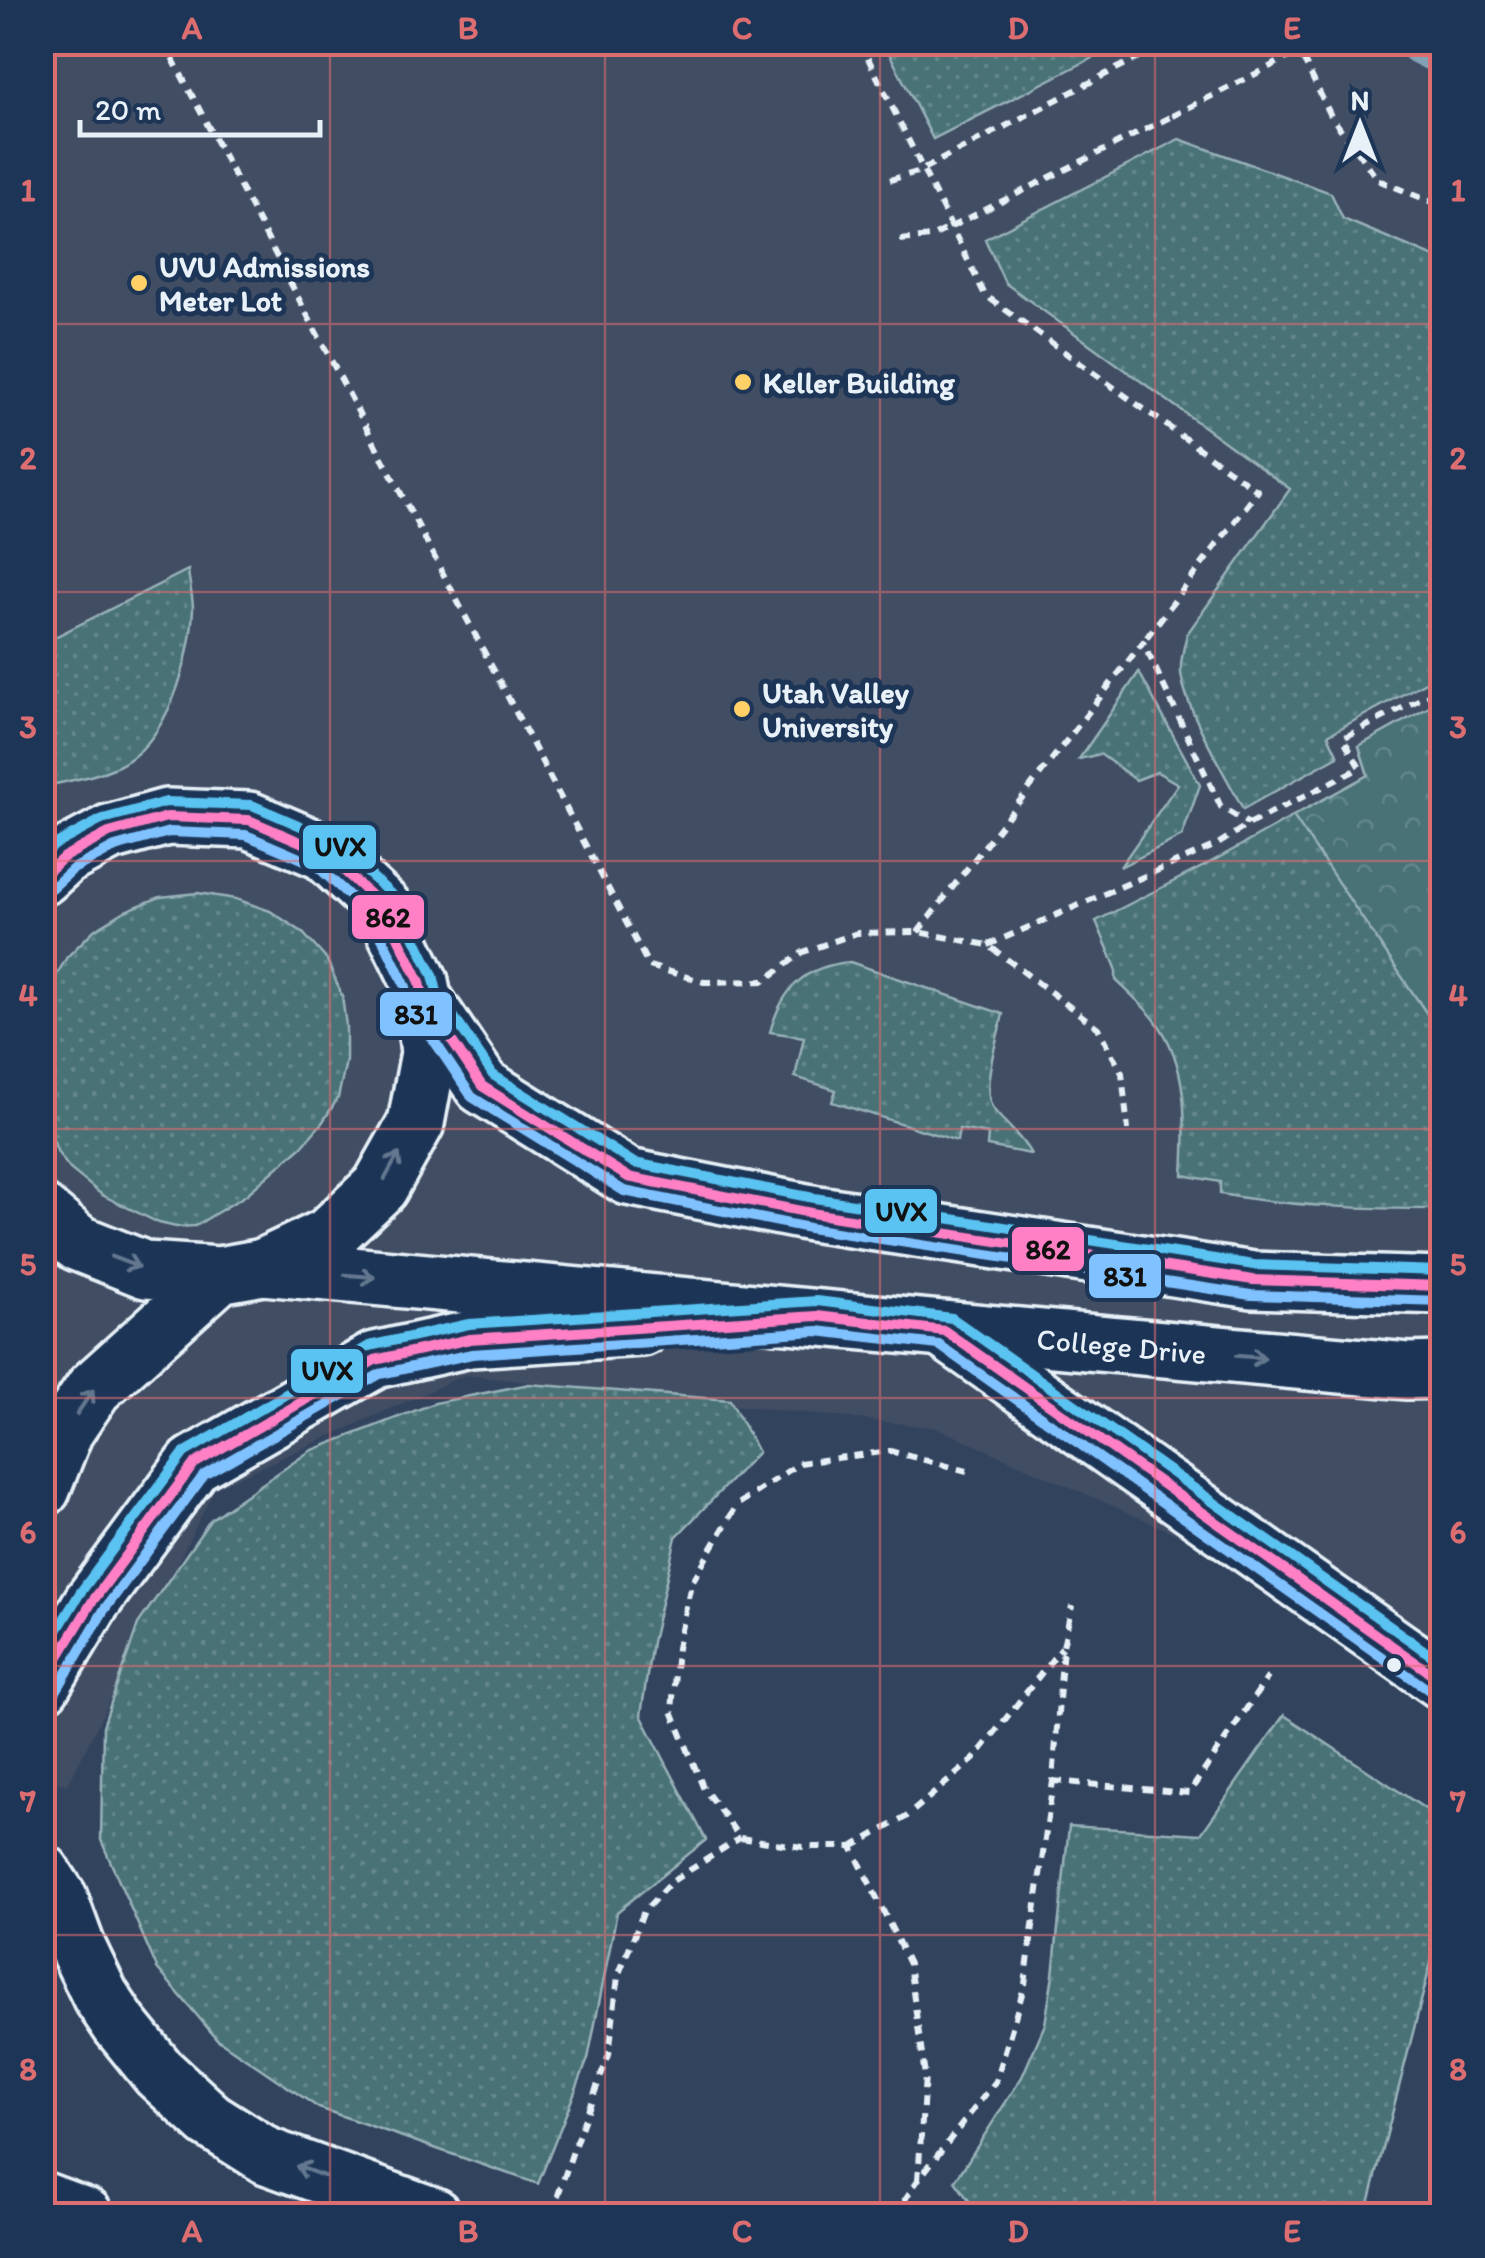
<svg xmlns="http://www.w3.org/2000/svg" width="1485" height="2258" viewBox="0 0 1485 2258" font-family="Itim,sans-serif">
<defs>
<pattern id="grass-dots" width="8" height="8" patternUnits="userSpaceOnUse" patternTransform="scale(2.5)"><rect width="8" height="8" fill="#497277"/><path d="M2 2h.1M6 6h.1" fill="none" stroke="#63878b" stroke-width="1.8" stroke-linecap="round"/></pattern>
<pattern id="forest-crowns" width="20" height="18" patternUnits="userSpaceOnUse" patternTransform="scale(2.5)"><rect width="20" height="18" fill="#497277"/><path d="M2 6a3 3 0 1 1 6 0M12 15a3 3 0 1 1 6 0" fill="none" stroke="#63878b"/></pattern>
</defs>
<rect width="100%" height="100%" fill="#32435e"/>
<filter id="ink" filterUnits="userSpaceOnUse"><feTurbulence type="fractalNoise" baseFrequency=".01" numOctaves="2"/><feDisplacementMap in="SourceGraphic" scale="20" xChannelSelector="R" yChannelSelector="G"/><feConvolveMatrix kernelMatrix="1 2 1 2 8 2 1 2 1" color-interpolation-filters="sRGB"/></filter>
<g filter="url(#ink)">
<path fill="#414d63" d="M43,43H1442V1652L937,1428L465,1375L215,1488L68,1785L43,1779Z"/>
<path fill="url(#grass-dots)" stroke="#98b2b8" stroke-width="2.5" d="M884,43H1122L933,139Z
M1179,139L1331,193L1343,219L1442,260V673L1328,735L1338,756L1243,809C1225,774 1185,709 1181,673C1180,659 1184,647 1187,634L1290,489L1005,283L985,239Z
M188,570C189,583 193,596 193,609C191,660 168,743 118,766C95,777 67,781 43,787V643Z
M1139,672L1200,785L1182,836L1120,867L1178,784L1157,772L1136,780L1100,754L1079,759Z
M1442,700V1209C1368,1209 1294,1207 1220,1194V1182L1183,1175C1186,1123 1189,1064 1155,1020C1144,1006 1129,993 1116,980V968L1096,921L1202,867L1368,775L1359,746Z
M198,893L236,899L270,911L302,932L327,960L342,996L346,1026V1061L338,1098L322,1123L301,1147L246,1195L195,1226L176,1227L159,1223L102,1195L70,1169L58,1153L43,1115V1007L48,990L67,957L94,930L125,911L160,897Z
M850,962L1003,1014C998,1038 979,1091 994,1110C1007,1126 1021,1136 1031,1154L987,1146L988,1134L959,1129L957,1141L832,1102L836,1090L795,1077L804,1037L770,1032C782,989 804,966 850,962Z
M529,1384L730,1400L758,1452L676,1537L652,1642L641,1715L706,1840L617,1912L588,2059L538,2184L319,2108L217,2039L157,1968L101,1840L103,1726L138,1624L211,1519L310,1451L435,1403Z
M1284,1715L1430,1812L1442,1813V1920L1366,2215H979L955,2181L1022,2077L1045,2024L1053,1975L1069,1826L1201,1834Z"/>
<path fill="url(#forest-crowns)" stroke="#98b2b8" stroke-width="2.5" d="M1442,700V1036L1293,816L1368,775L1359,746Z"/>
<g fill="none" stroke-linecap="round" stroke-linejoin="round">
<path stroke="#84a2b5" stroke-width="25" d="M1405,42L1416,51L1442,64"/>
<defs>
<g id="minor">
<path d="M420,982L423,998L482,1086L628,1177L811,1213L1253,1280L1442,1286"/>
<path id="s1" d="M263,1267C645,1301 1026,1338 1408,1371L1442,1370"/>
<path d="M947,1333L1442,1681"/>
<path d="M42,1685L92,1602L194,1464L375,1360L470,1339L642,1328"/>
</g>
<path id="major" d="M42,877L64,857L109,833L167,817L249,820L324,852L384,908L420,982
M42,1213L78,1243L146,1270L219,1275L263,1267L328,1236L380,1187L416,1123L429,1053L423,998
M42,1489L65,1431L94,1388L219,1275
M42,1872L59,1898L77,1947L100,1995L120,2025L159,2073L210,2120L267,2156L434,2216
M42,2200L85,2216"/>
</defs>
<use href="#minor" stroke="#e8f1f8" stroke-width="62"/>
<use href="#major" stroke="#e8f1f8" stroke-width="62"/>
<path stroke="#e8f1f8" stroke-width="6" stroke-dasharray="10 8" stroke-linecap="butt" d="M164,42L649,966L704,982L764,981L803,952L857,933L918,932L988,945L1098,1028L1122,1073L1128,1130
M860,42L985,295L1258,491L1143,642
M1295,42L1331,116L1378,180L1442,206
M1143,55L1168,42
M1172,116L1299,52
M918,932L1143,642L1221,807L1249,824
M988,945L1218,844L1249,824L1360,768L1343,738L1442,688
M1053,1781L1189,1793L1268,1677
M852,1847L906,1817L974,1759L1062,1647
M918,2180L925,2076L909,1964L852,1847H803L740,1838L703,1787L672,1711L677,1648L691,1584L737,1505L800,1463L890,1451L967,1471
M552,2213L577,2139L609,2055L618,1976L644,1911L671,1882L740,1838
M894,2216L918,2180L996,2081L1025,1984L1053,1781L1063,1646L1072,1606"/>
<use href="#minor" stroke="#1d3557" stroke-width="55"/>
<use href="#major" stroke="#1d3557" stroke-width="55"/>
<path stroke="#e8f1f8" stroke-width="6" stroke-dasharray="10 8" stroke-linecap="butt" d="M890,180L917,172L1143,55
M900,240L931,237L1172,116"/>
<defs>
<path id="bus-1" d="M42,877L64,857L109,833L167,817L249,820L324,852L384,908L420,982L423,998L482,1086L628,1177L811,1213L1253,1280L1442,1286
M42,1684L92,1602L194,1464L375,1360L470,1339L817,1316L945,1331L1442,1681"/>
<path id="bus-2" d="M52,888L73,869L115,847L169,832L246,835L316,865L372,917L406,987L410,1005L472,1097L624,1191L809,1228L1251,1295L1442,1301
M55,1693L104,1610L204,1475L380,1374L472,1354L817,1331L939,1345L1433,1693"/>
<path id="bus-3" d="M42,856L56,844L103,819L166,802L252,805L331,839L396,899L433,975L437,992L493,1075L634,1163L814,1198L1254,1265L1442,1271
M42,1655L80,1593L184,1453L369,1346L469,1324L817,1301L952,1318L1442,1663"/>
</defs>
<use href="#bus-1" stroke="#1d3557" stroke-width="18"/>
<use href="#bus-2" stroke="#1d3557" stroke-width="18"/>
<use href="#bus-3" stroke="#1d3557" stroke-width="18"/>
<use href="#bus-1" stroke="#ff80c5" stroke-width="10"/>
<use href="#bus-2" stroke="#80c2ff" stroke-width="10"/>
<use href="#bus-3" stroke="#5ac3f1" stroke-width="10"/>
</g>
<defs><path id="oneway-shaft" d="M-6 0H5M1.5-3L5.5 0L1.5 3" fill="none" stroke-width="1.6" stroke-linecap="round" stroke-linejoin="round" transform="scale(2.5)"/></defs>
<g stroke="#64778f">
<use href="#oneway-shaft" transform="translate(392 1166) rotate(-61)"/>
<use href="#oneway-shaft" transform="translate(125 1262) rotate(21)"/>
<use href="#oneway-shaft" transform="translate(360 1276) rotate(5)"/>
<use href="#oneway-shaft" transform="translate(1251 1357) rotate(5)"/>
<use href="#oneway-shaft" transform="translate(85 1402) rotate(-56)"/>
<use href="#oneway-shaft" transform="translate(310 2171) rotate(-160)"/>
</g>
</g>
<path fill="none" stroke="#dc6e71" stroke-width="2.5" stroke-opacity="0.55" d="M330,42V2216M605,42V2216M880,42V2216M1155,42V2216M42,324H1442M42,592H1442M42,861H1442M42,1129H1442M42,1398H1442M42,1666H1442M42,1935H1442"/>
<g fill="#ffd166" stroke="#1d3557" stroke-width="4">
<circle cx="139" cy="283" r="10"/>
<circle cx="743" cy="382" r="10"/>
<circle cx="742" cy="709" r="10"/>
</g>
<circle fill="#e8f1f8" stroke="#1d3557" stroke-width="4" cx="1394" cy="1665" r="9"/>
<g text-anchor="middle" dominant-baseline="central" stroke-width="10" stroke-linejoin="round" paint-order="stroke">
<g font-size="30" font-weight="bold" fill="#e8f1f8" stroke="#1d3557" text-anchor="start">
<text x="159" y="266">UVU Admissions<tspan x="159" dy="34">Meter Lot</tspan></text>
<text x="763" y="382">Keller Building</text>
<text x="762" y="692">Utah Valley<tspan x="762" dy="34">University</tspan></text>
</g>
<g font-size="30" fill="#e8f1f8" stroke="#1d3557">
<text stroke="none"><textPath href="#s1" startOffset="862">College Drive</textPath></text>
</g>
</g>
<g stroke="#1d3557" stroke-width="4">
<rect x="301" y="823" width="77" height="48" rx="10" fill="#5ac3f1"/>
<rect x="350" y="893" width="76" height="48" rx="10" fill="#ff80c5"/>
<rect x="378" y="990" width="76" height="48" rx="10" fill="#80c2ff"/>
<rect x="863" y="1187" width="76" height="48" rx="10" fill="#5ac3f1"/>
<rect x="1010" y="1225" width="76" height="48" rx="10" fill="#ff80c5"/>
<rect x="1087" y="1252" width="76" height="48" rx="10" fill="#80c2ff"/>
<rect x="289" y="1347" width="76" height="48" rx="10" fill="#5ac3f1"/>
</g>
<g font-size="28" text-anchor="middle" font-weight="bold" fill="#111">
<text x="340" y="856">UVX</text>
<text x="388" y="927">862</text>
<text x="416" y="1024">831</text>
<text x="901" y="1221">UVX</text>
<text x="1048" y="1259">862</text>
<text x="1125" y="1286">831</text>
<text x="327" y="1380">UVX</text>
</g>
<rect width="1485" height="2258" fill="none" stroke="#1d3557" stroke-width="110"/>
<g transform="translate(1360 125)" stroke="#1d3557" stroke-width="8" paint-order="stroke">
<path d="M0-8L18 38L0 25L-18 38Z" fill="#e8f1f8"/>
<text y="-15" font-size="28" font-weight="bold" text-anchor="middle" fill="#e8f1f8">N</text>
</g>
<path d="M80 120v15h240v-15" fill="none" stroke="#e8f1f8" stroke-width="5"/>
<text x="95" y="120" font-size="30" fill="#e8f1f8" stroke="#1d3557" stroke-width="8" paint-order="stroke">20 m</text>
<rect x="55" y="55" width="1375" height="2148" fill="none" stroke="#dc6e71" stroke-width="4"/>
<g font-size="32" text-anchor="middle" font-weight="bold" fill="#dc6e71">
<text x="192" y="39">A</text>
<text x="468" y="39">B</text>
<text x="742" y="39">C</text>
<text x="1018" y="39">D</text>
<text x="1292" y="39">E</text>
<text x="28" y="201">1</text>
<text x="1458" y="201">1</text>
<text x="28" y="469">2</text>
<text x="1458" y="469">2</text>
<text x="28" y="738">3</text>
<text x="1458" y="738">3</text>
<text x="28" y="1006">4</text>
<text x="1458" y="1006">4</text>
<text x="28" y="1275">5</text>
<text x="1458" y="1275">5</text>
<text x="28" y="1543">6</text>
<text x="1458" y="1543">6</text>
<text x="28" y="1812">7</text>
<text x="1458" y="1812">7</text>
<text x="28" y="2080">8</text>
<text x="1458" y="2080">8</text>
<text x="192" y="2242">A</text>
<text x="468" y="2242">B</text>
<text x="742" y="2242">C</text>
<text x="1018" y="2242">D</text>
<text x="1292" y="2242">E</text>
</g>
</svg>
